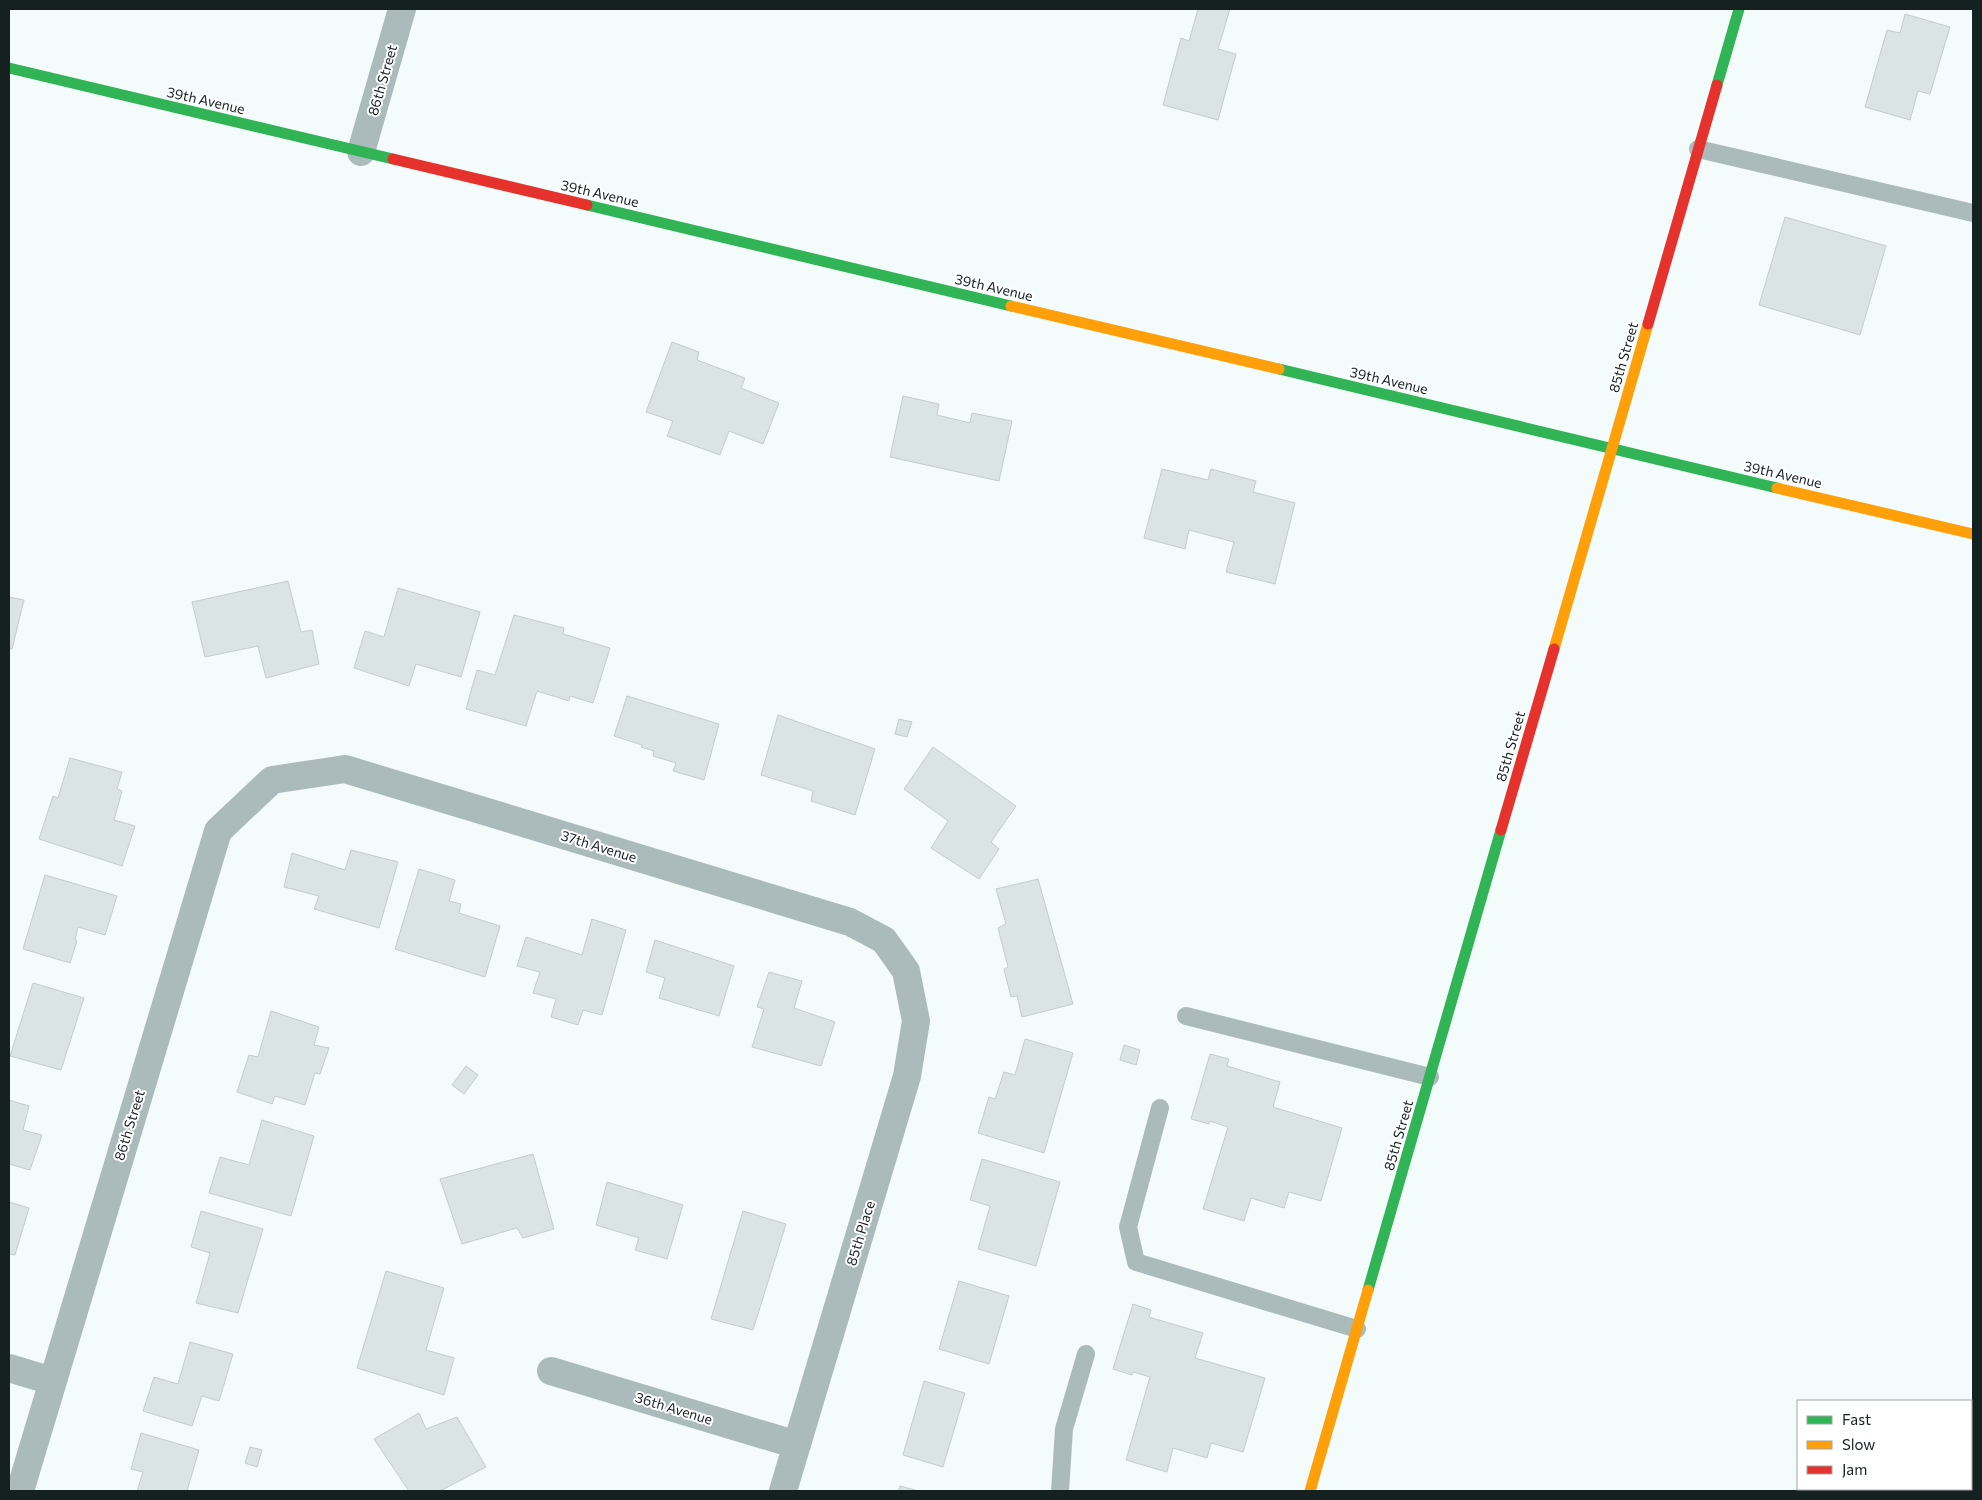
<svg xmlns="http://www.w3.org/2000/svg" width="1982" height="1500" viewBox="0 0 1982 1500" font-family="Commissioner,sans-serif">
<rect width="100%" height="100%" fill="#f4fcfb"/>
<path fill="#dae4e3" stroke="#c4cdcd" d="M1198,9H1230L1218,49L1236,54L1218,120L1163,105L1181,38L1189,41Z
M1905,14L1950,27L1930,94L1918,91L1910,120L1865,107L1887,30L1900,33Z
M1785,217L1886,246L1860,335L1759,305Z
M672,342L699,352L697,360L745,378L741,388L779,403L763,444L729,431L720,455L667,436L673,421L646,412Z
M903,396L939,404L937,415L970,423L972,413L1012,421L999,481L890,457Z
M1162,469L1208,480L1211,469L1256,481L1253,492L1295,503L1275,584L1226,572L1234,542L1189,530L1185,549L1144,538Z
M288,581L301,632L312,630L319,664L266,678L258,646L205,657L192,602Z
M398,588L480,612L461,677L416,664L409,686L354,668L365,631L384,637Z
M9,597L24,600L12,649H9Z
M514,615L564,628L563,634L610,648L593,703L570,696L569,701L537,691L526,726L466,709L477,670L495,675Z
M627,696L719,724L704,780L673,771L676,763L653,756L654,751L641,747L642,745L614,736Z
M778,715L875,749L855,815L811,801L813,791L761,775Z
M899,719L912,722L907,737L895,734Z
M933,747L1016,806L991,842L999,849L979,879L931,848L948,821L904,789Z
M70,758L122,772L117,789L122,791L114,820L135,826L122,866L39,839L53,796L58,798Z
M351,850L398,862L379,928L314,909L319,896L284,887L292,853L345,870Z
M419,869L455,880L449,901L461,904L459,913L500,926L485,977L395,949Z
M45,875L117,896L105,935L78,927L75,940L77,941L70,963L23,949Z
M1038,879L1073,1004L1022,1017L1017,996L1011,997L1004,969L1008,967L998,928L1006,924L996,889Z
M592,919L626,930L602,1015L583,1010L578,1025L551,1017L556,999L533,993L540,972L517,966L526,937L582,955Z
M655,940L734,966L719,1016L659,998L665,978L646,972Z
M769,972L802,981L794,1008L835,1022L821,1066L752,1047L764,1009L757,1007Z
M33,983L84,998L61,1070L10,1056Z
M271,1011L319,1027L314,1045L329,1048L320,1074L315,1073L305,1105L275,1096L272,1104L237,1092L249,1055L258,1057Z
M1025,1039L1073,1053L1044,1153L978,1133L989,1097L995,1099L1004,1072L1015,1075Z
M1124,1045L1140,1050L1136,1065L1120,1060Z
M1210,1054L1229,1059L1227,1066L1280,1082L1273,1107L1342,1128L1321,1201L1289,1192L1284,1208L1251,1198L1244,1221L1203,1209L1228,1127L1210,1121L1209,1124L1191,1119Z
M466,1066L478,1075L464,1094L452,1085Z
M9,1100L29,1106L23,1130L42,1135L30,1170L9,1164Z
M262,1120L314,1136L291,1216L209,1193L220,1157L249,1165Z
M533,1154L554,1229L523,1238L517,1228L462,1244L440,1179Z
M982,1159L1060,1182L1036,1266L978,1249L990,1206L970,1200Z
M607,1182L683,1205L667,1259L635,1250L639,1238L596,1225Z
M9,1202L29,1208L15,1255L9,1254Z
M201,1211L263,1229L238,1313L196,1303L210,1253L191,1247Z
M743,1211L786,1224L753,1330L711,1319Z
M386,1271L444,1288L426,1350L454,1358L444,1395L357,1368Z
M959,1281L1009,1296L989,1364L939,1349Z
M1133,1304L1151,1310L1149,1317L1203,1333L1195,1358L1265,1378L1243,1452L1211,1443L1207,1458L1173,1448L1167,1472L1126,1460L1150,1377L1133,1372L1132,1375L1113,1369Z
M190,1342L233,1354L219,1401L202,1396L192,1426L143,1411L154,1377L178,1384Z
M924,1381L965,1393L943,1467L903,1455Z
M419,1413L426,1429L457,1417L486,1467L440,1491H409L374,1439Z
M141,1433L199,1450L187,1491H137L143,1472L131,1469Z
M250,1447L262,1450L257,1467L245,1463Z
M900,1486L919,1491H898Z"/>
<g fill="none" stroke-linecap="round" stroke-linejoin="round">
<path stroke="#abbbbb" stroke-width="18" d="M1698,149L1973,213
M1186,1016L1430,1077
M1160,1108L1128,1227L1136,1262L1357,1329
M1060,1491L1064,1429L1086,1354"/>
<path stroke="#abbbbb" stroke-width="28" d="M361,152L402,9
M9,1368L52,1381
M551,1371L797,1445
M20,1491L218,831L272,780L345,769L850,922L884,940L906,971L916,1021L907,1076L783,1491"/>
<path stroke="#30b455" stroke-width="11" d="M9,68L393,159
M1717,85L1739,9
M587,205L1011,306
M1279,369L1777,488
M1368,1290L1501,830"/>
<path stroke="#ff9f0a" stroke-width="11" d="M1011,306L1279,369
M1777,488L1973,534
M1554,649L1648,324
M1310,1491L1368,1290"/>
<path stroke="#e5322d" stroke-width="11" d="M393,159L587,205
M1648,324L1717,85
M1501,830L1554,649"/>
</g>
<g text-anchor="middle" dominant-baseline="central" stroke-width="4" stroke-linejoin="round" paint-order="stroke">
<g font-size="14" fill="#152121" stroke="#fff">
<text transform="translate(382 80) rotate(-74)">86th Street</text>
<text transform="translate(206 100) rotate(13)">39th Avenue</text>
<text transform="translate(600 193) rotate(13)">39th Avenue</text>
<text transform="translate(994 287) rotate(13)">39th Avenue</text>
<text transform="translate(1623 357) rotate(-74)">85th Street</text>
<text transform="translate(1389 380) rotate(13)">39th Avenue</text>
<text transform="translate(1783 474) rotate(13)">39th Avenue</text>
<text transform="translate(1510 746) rotate(-74)">85th Street</text>
<text transform="translate(599 846) rotate(17)">37th Avenue</text>
<text transform="translate(129 1125) rotate(-73)">86th Street</text>
<text transform="translate(1398 1135) rotate(-74)">85th Street</text>
<text transform="translate(860 1233) rotate(-73)">85th Place</text>
<text transform="translate(674 1408) rotate(17)">36th Avenue</text>
</g>
</g>
<rect width="1982" height="1500" fill="none" stroke="#152121" stroke-width="20"/>
<rect x="1797" y="1400" width="175" height="90" fill="#ffffff" stroke="#a1a6a6"/>
<rect x="1807" y="1416" width="25" height="8" fill="#30b455" stroke="#a1a6a6"/>
<text x="1842" y="1425" font-size="15" fill="#152121">Fast</text>
<rect x="1807" y="1441" width="25" height="8" fill="#ff9f0a" stroke="#a1a6a6"/>
<text x="1842" y="1450" font-size="15" fill="#152121">Slow</text>
<rect x="1807" y="1466" width="25" height="8" fill="#e5322d" stroke="#a1a6a6"/>
<text x="1842" y="1475" font-size="15" fill="#152121">Jam</text>
</svg>
